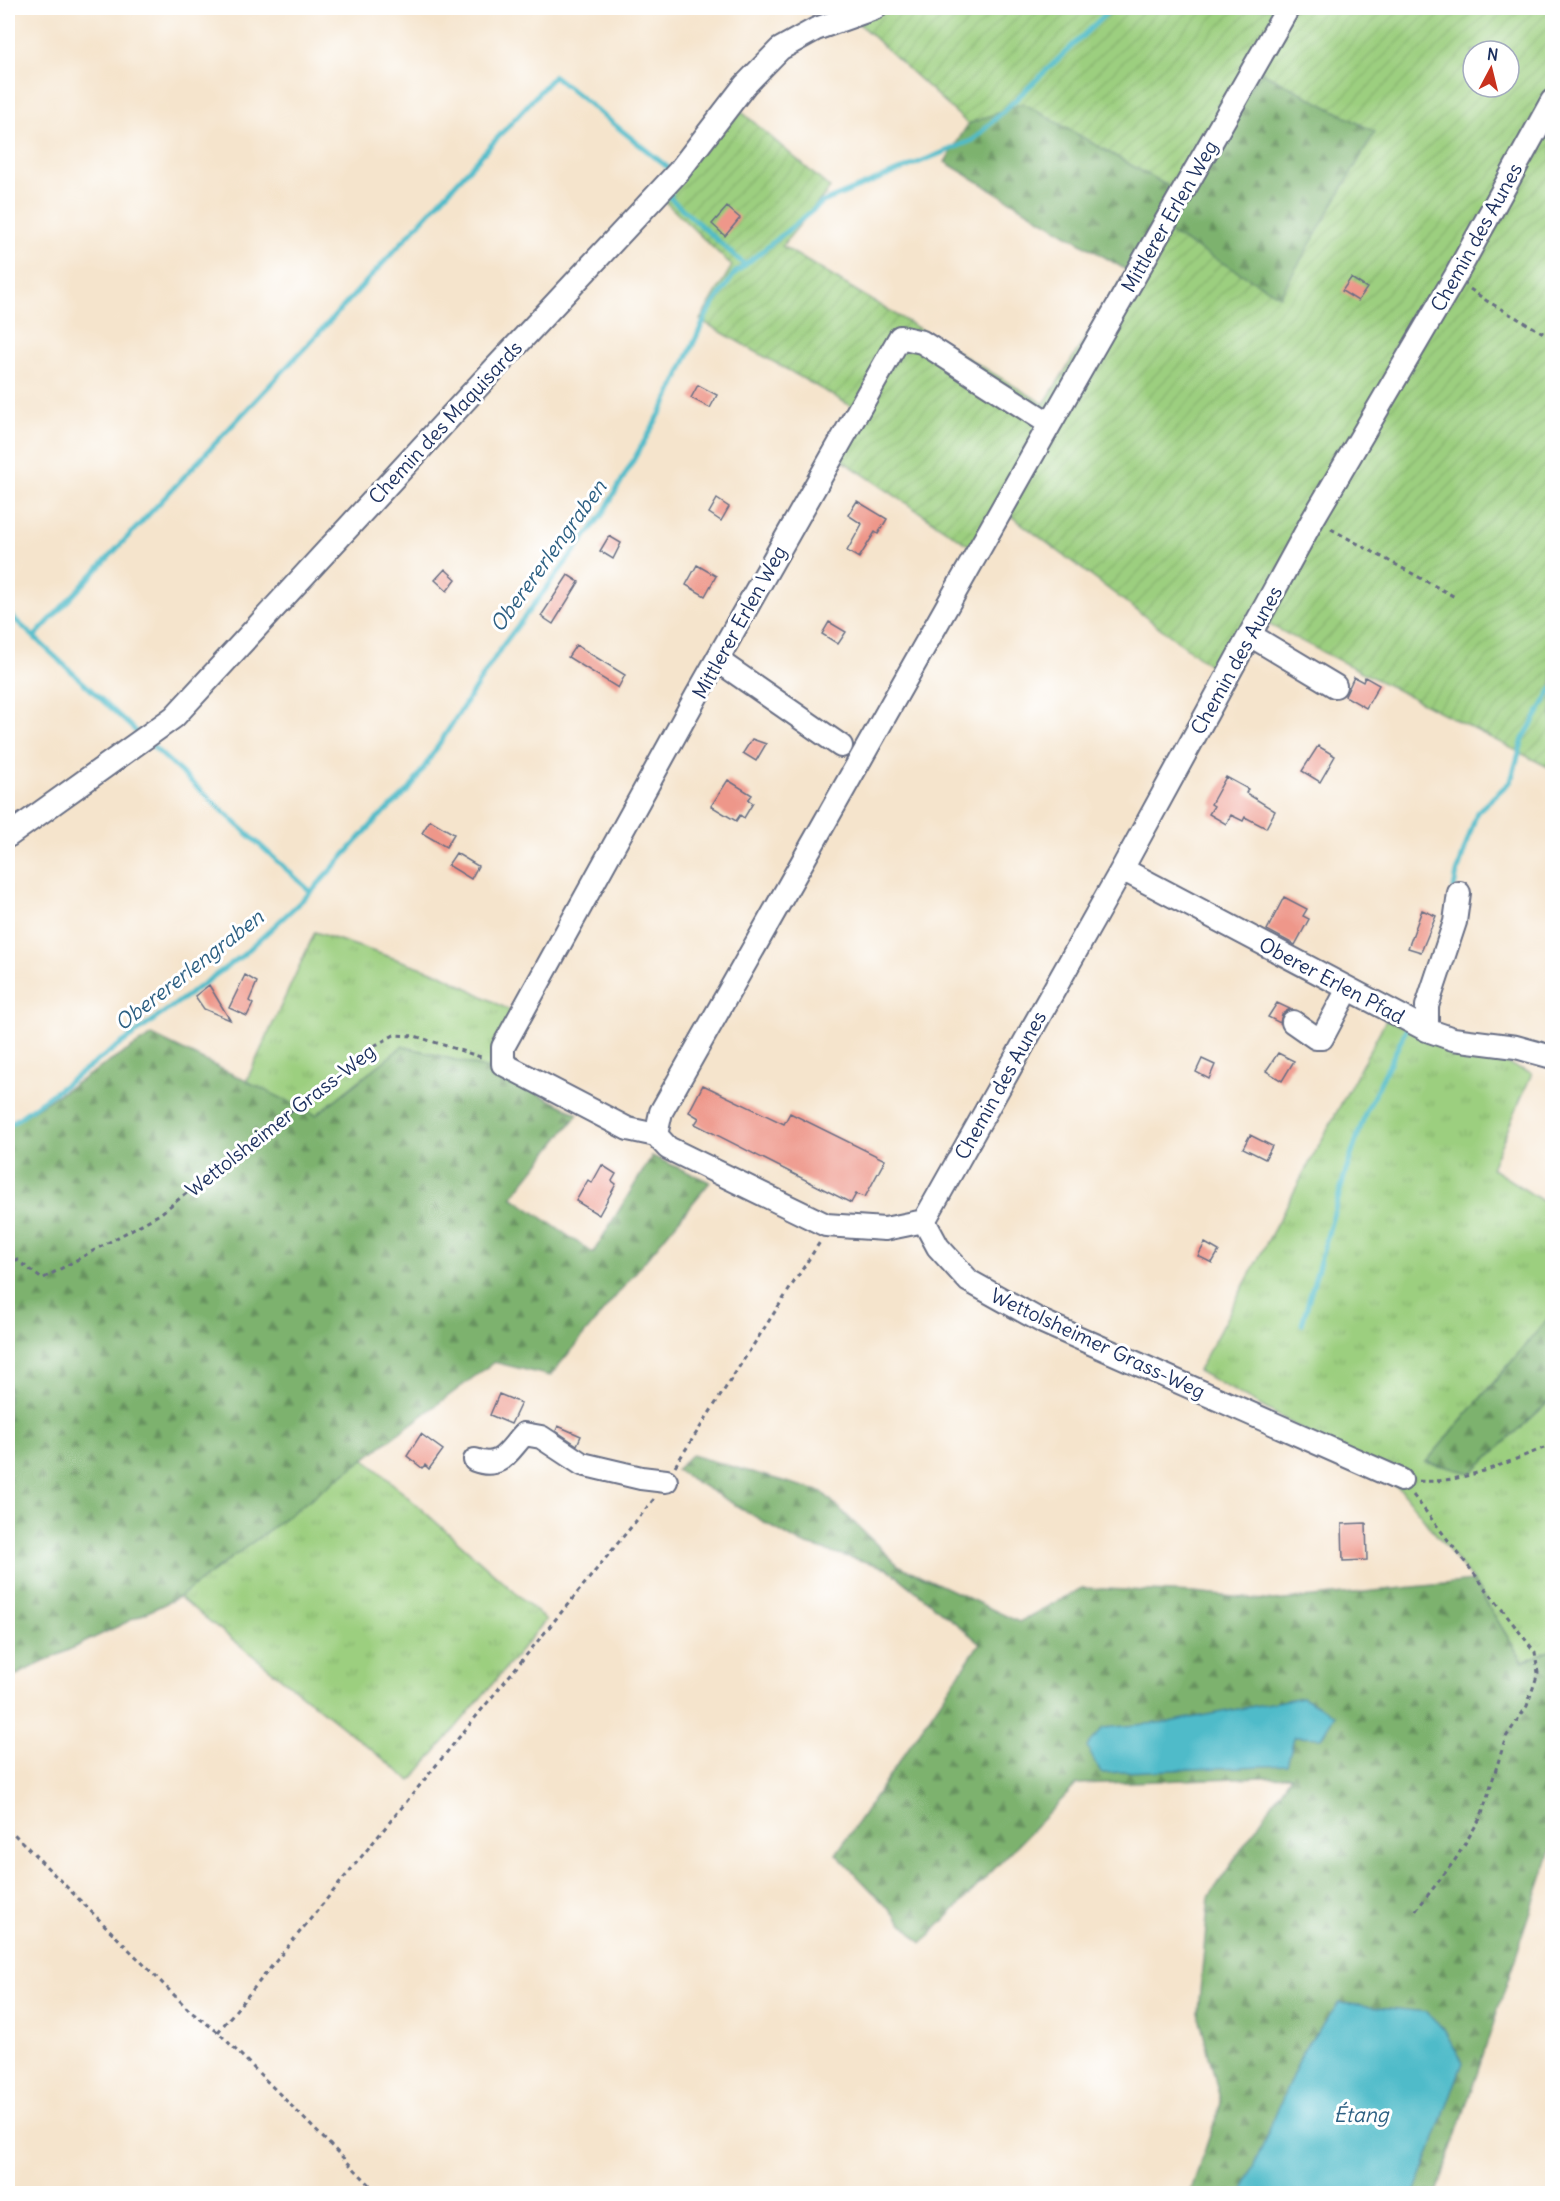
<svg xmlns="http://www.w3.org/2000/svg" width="1560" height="2201" viewBox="0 0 1560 2201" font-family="Delius,sans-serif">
<defs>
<pattern id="grass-tufts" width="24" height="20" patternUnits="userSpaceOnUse" patternTransform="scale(1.5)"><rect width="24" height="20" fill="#9ccf7f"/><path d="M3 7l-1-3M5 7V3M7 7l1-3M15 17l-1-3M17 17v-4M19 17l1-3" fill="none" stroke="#86b270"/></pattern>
<pattern id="forest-firs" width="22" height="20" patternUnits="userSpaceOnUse" patternTransform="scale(1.5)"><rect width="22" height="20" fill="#7db26e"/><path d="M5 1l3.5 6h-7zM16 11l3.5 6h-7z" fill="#66915e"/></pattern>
<pattern id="garden-furrows" width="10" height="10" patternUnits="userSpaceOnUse" patternTransform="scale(1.5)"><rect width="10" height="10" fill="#9ccf7f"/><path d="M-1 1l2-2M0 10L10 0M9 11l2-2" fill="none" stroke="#86b270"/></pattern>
</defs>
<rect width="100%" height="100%" fill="#fff"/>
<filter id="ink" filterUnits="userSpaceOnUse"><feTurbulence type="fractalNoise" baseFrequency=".0167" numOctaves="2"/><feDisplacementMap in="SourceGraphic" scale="12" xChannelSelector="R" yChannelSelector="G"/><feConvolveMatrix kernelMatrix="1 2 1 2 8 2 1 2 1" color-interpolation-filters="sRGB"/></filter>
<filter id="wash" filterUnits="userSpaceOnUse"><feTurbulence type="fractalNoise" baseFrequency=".008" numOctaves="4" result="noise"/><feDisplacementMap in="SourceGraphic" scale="24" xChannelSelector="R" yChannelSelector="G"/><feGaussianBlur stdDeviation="1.35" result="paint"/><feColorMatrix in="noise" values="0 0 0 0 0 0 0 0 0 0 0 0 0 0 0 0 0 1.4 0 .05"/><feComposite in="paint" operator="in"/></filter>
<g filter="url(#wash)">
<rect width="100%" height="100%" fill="#f5e4cc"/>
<path fill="url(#grass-tufts)" stroke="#5c7f6e" stroke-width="1.5" d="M315,932L441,974L515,1013L492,1070L403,1046L316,1115L246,1082Z
M1386,1020L1532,1073L1491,1168L1552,1207V1314L1426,1462L1471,1473L1552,1399V1649L1523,1662L1473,1581L1400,1489L1281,1417L1198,1371Z
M364,1458L546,1620L411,1781L179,1597Z"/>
<path fill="url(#forest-firs)" stroke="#4c7066" stroke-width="1.5" d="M1262,72L1375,132L1280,297L1156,225L1128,271L945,162L968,124L1023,103L1173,189Z
M152,1035L316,1115L403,1046L492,1070L578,1114L512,1197L593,1253L652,1156L710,1182L550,1376L494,1362L179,1597L8,1679V1126Z
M1552,1314V1399L1471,1473L1426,1462Z
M691,1455L822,1492L898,1565L1019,1622L1082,1588L1193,1593L1274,1601L1473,1581L1523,1662L1552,1649V1848L1437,2193H1190L1221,2103L1198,2012L1209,1897L1291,1776L1077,1784L922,1943L836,1854L980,1643L887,1568L800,1543L676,1470Z"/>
<path fill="url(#garden-furrows)" stroke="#5c7f6e" stroke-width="1.5" fill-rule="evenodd" d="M849,8H1552V769L1252,616L1220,673L1010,515L982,554L827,450L853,407L700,320L732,266L661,198L728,100L830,188L782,246L1044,404L1156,225L1280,296L1375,132L1262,72L1173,189L1023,103L968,124L844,10ZM1473,51H1509V87H1473Z"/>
<path fill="#4fbbc9" stroke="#357594" stroke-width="1.5" d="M1302,1697L1335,1715L1321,1738L1294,1737L1287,1765L1101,1773L1087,1747L1103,1728L1169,1722Z
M1339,2003L1426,2012L1445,2032L1463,2062L1415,2193H1242L1303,2051Z"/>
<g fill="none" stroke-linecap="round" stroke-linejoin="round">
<path stroke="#4fbbc9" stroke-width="5" d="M671,194L669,197L745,265
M8,613L141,736
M34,637L342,308L554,76L671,170
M148,742L311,892
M1454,888L1457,873L1477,812L1511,781L1523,739L1552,689
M8,1126L243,955L311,892L377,819L410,789L503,645L602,515L665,405L707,314L735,273L823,202L973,140L1112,8
M1302,1324L1345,1174L1365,1114L1407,1028"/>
</g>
<g id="blocks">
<path fill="#ee978a" d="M727,207L740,218L725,236L712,224Z
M1351,278L1367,288L1358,301L1342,291Z
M698,385L717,395L710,408L691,398Z
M717,499L729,507L721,521L709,513Z
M857,501L887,519L878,534L875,532L859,558L847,551L862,524L848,515Z
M609,536L621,543L613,559L600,551Z
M697,565L716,576L705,596L686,585Z
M445,569L456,579L447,591L435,580Z
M568,575L579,582L553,624L541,616Z
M829,622L846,632L838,644L822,634Z
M576,645L625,675L618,688L568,657Z
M1354,677L1363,682L1365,677L1379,685L1366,708L1345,696Z
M752,739L766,744L756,761L743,753Z
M1318,746L1335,756L1320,782L1302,771Z
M1226,777L1248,789L1246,793L1275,811L1266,828L1245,817L1243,821L1231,815L1226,824L1209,814L1214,806L1211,804Z
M728,780L752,795L748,800L753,803L744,818L740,815L736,821L711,806Z
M430,820L454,834L446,847L422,833Z
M456,853L478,866L471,879L448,865Z
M1284,897L1307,909L1303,916L1309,919L1295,945L1267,930Z
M1422,910L1436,916L1421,952L1408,948Z
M245,975L257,982L249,1001L253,1004L247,1016L229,1008Z
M209,985L230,1020L204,1009L195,996Z
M1277,1003L1290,1009L1282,1014L1280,1023L1268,1017Z
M1278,1053L1294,1061L1282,1081L1266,1071Z
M1202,1059L1215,1065L1209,1079L1196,1072Z
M703,1085L784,1124L790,1113L885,1160L865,1197L856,1194L851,1203L695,1124L699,1118L689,1112Z
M1250,1135L1272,1146L1265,1159L1243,1148Z
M602,1165L616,1174L612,1181L616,1184L599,1215L576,1201L588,1180L592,1183Z
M1205,1243L1219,1251L1212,1263L1198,1256Z
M499,1394L521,1403L511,1424L490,1415Z
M558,1426L581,1436L577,1445L556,1431Z
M421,1434L443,1450L429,1469L425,1465L422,1468L407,1456Z
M1366,1523L1367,1560L1343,1561L1342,1524Z"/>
</g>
</g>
<g filter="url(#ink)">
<use href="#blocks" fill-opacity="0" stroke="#676e84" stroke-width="1.5"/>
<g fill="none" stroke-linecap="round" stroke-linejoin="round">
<defs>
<path id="minor" d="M1050,424L922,342L900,337L697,695L503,1047V1064L628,1129L656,1135L668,1148L826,1225L885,1229L924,1221L938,1247L969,1281L1043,1322L1401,1480
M1250,635L1335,686
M717,660L841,746
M8,836L174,717L471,394L679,171L745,85L780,49L816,29L875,8
M1122,869L1427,1030L1453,1039L1516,1047L1552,1057
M1293,1022L1316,1038H1322L1348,989
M1427,1030V1006L1455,922L1459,893
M656,1135L661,1112L1050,424L1288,8
M924,1221L1122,869L1313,519L1455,277L1552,101
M475,1460C501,1470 508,1451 524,1434L541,1437L582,1464L641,1478L666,1481"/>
</defs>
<use href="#minor" stroke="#676e84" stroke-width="26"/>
<path stroke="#676e84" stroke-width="3" stroke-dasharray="4.5 4.5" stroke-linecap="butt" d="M1470,289L1487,301L1552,338
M1331,529L1455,597
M8,1253L42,1279L160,1214L372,1047L394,1035L415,1036L484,1058
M675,1466L820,1242
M1419,1481C1464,1484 1511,1460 1552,1445
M1413,1495L1535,1652L1538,1673L1527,1706L1506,1737L1481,1817L1455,1860L1414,1913
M8,1828L191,2012L218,2032L379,2194
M218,2032L654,1499"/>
<use href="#minor" stroke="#fff" stroke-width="22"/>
</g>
</g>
<g text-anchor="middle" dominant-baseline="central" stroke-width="6" stroke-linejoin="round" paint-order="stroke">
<g font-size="20" fill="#1b2f5e" stroke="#fff">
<text transform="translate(1169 216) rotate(-60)">Mittlerer Erlen Weg</text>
<text transform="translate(1476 237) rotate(-61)">Chemin des Aunes</text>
<text transform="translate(445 422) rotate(-47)">Chemin des Maquisards</text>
<text transform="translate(739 622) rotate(-61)">Mittlerer Erlen Weg</text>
<text transform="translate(1236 660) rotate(-61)">Chemin des Aunes</text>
<text transform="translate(1332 980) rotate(28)">Oberer Erlen Pfad</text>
<text transform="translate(1000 1085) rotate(-61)">Chemin des Aunes</text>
<text transform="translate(280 1120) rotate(-38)">Wettolsheimer Grass-Weg</text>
<text transform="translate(1098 1343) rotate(25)">Wettolsheimer Grass-Weg</text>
</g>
<g font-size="21" font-style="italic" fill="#2d6083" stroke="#fff">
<text transform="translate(548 556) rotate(-54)">Oberererlengraben</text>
<text transform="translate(189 970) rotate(-38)">Oberererlengraben</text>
<text x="1361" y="2114">Étang</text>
</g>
</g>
<rect width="1560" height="2201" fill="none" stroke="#fff" stroke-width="30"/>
<g transform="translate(1491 69) rotate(7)"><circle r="28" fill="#ffffff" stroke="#a4acbf" stroke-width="1.5"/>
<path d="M0-4.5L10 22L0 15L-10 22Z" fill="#c8321e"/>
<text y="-9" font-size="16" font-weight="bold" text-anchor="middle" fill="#1b2f5e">N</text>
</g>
</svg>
